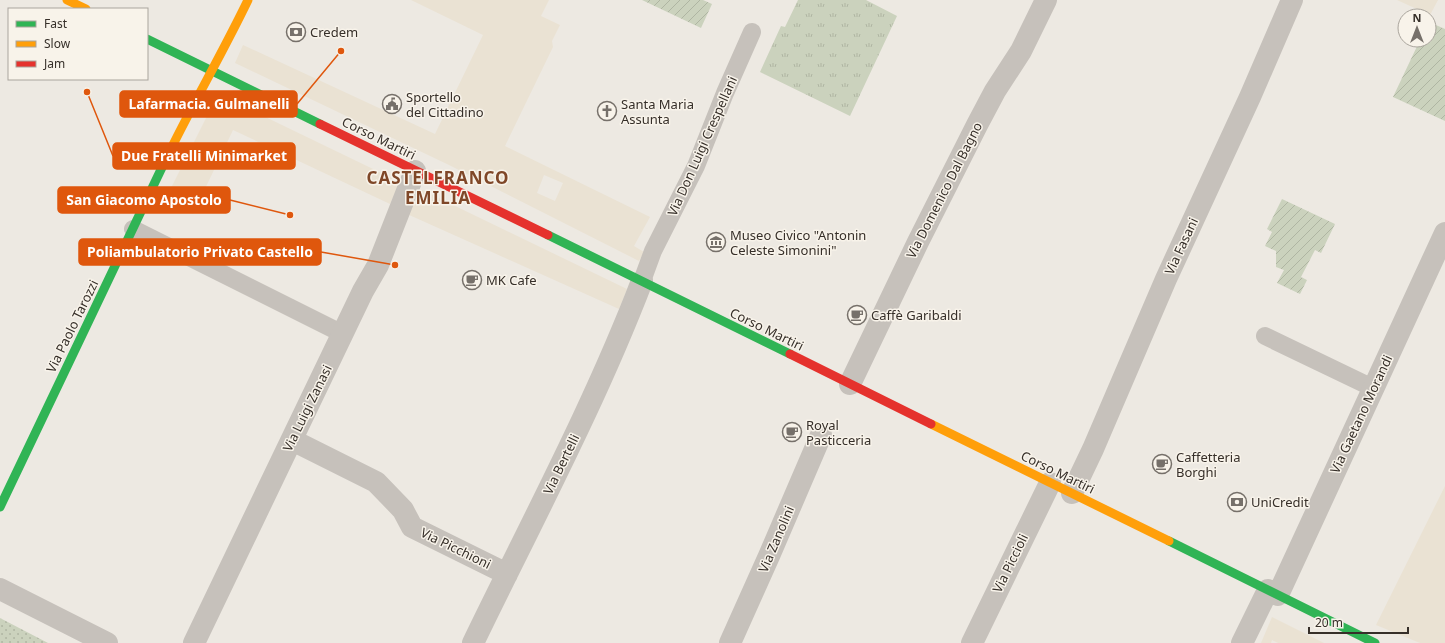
<svg xmlns="http://www.w3.org/2000/svg" width="1445" height="643" viewBox="0 0 1445 643" font-family="'Noto Sans',sans-serif">
<defs>
<pattern id="grass-tufts" width="24" height="20" patternUnits="userSpaceOnUse"><rect width="24" height="20" fill="#cbd2bd"/><path d="M3 7l-1-3M5 7V3M7 7l1-3M15 17l-1-3M17 17v-4M19 17l1-3" fill="none" stroke="#afb5a2"/></pattern>
<pattern id="park-dots" width="8" height="8" patternUnits="userSpaceOnUse"><rect width="8" height="8" fill="#cbd2bd"/><path d="M2 2h.1M6 6h.1" fill="none" stroke="#afb5a2" stroke-width="1.8" stroke-linecap="round"/></pattern>
<pattern id="garden-furrows" width="10" height="10" patternUnits="userSpaceOnUse"><rect width="10" height="10" fill="#cbd2bd"/><path d="M-1 1l2-2M0 10L10 0M9 11l2-2" fill="none" stroke="#afb5a2"/></pattern>
</defs>
<rect width="100%" height="100%" fill="#ede9e2"/>
<path fill="url(#grass-tufts)" d="M798,0H866L897,16L850,116L760,72L781,26L785,27Z"/>
<path fill="url(#park-dots)" d="M0,618L48,643H0Z"/>
<path fill="url(#garden-furrows)" d="M642,0H703L712,4L701,28Z
M1429,22L1445,29V121L1393,97L1420,40H1429Z
M1282,199L1335,224L1321,253L1315,250L1301,277L1307,280L1300,294L1277,283L1284,270L1276,267V251L1265,246L1272,232L1267,229Z"/>
<path fill="#eae2d3" fill-rule="evenodd" d="M411,0H549L541,16L560,25L552,41L553,47L505,146L650,217L634,246L644,252L639,261L449,165L235,63L243,45L435,134L483,35ZM544,175L563,183L555,201L537,193Z
M1397,0H1438L1430,15Z
M218,94L400,182L390,204L233,130L193,214L165,200Z
M418,188L627,289L619,309L407,214Z
M1445,486V643H1420L1376,625Z
M1272,617L1324,643H1278L1272,640L1271,643H1261Z"/>
<g fill="none" stroke-linecap="round" stroke-linejoin="round">
<path stroke="#c6c1bb" stroke-width="18" d="M133,229L343,334
M642,281L653,251L696,166L725,93L752,32
M1265,336L1373,388"/>
<path stroke="#c6c1bb" stroke-width="22" d="M850,384L918,242L977,125L995,91L1021,51L1046,0
M292,440L376,482L403,510L412,527L507,574
M1072,493L1093,449L1166,279L1250,97L1292,0
M0,589L107,643
M1278,595L1445,233
M194,643L363,291L378,265L415,171
M473,643C531,523 594,406 642,281
M730,643L769,556L821,435
M972,643L1050,483
M1242,643L1268,590"/>
<path stroke="#30b455" stroke-width="9" d="M147,39L320,124
M548,235L790,354
M0,507L166,159
M1169,541L1375,643"/>
<path stroke="#ff9f0a" stroke-width="9" d="M67,0L86,9
M166,159C192,105 222,54 248,0
M931,424L1169,541"/>
<path stroke="#e5322d" stroke-width="9" d="M320,124L548,235
M790,354L931,424"/>
</g>
<defs>
<symbol id="bank-ring" viewBox="-11 -11 22 22"><circle r="9.5" fill="#f8f3ea" stroke="#76706a" stroke-width="1.5"/><path d="M-6-4H6V4H-6ZM0-2.3a2.3 2.3 0 1 0 0 4.6a2.3 2.3 0 1 0 0-4.6Z" fill="#76706a"/></symbol>
<symbol id="civic-ring" viewBox="-11 -11 22 22"><circle r="9.5" fill="#f8f3ea" stroke="#76706a" stroke-width="1.5"/><path d="M-.6-6.5H3V-4.5H.6V-3L4-1V1h2V6H-6V1h2V-1L-.6-3ZM-1.2 2.5V6h2.4V2.5Z" fill="#76706a"/></symbol>
<symbol id="church-ring" viewBox="-11 -11 22 22"><circle r="9.5" fill="#f8f3ea" stroke="#76706a" stroke-width="1.5"/><path d="M-1.2-6h2.4v3.5h3.3v2.4h-3.3V6h-2.4V-.1h-3.3v-2.4h3.3Z" fill="#76706a"/></symbol>
<symbol id="museum-ring" viewBox="-11 -11 22 22"><circle r="9.5" fill="#f8f3ea" stroke="#76706a" stroke-width="1.5"/><path d="M0-6L6-3V-2H-6V-3ZM-5-1h2V3h-2ZM-1-1h2V3h-2ZM3-1h2V3H3ZM-6 4H6V6H-6Z" fill="#76706a"/></symbol>
<symbol id="cafe-ring" viewBox="-11 -11 22 22"><circle r="9.5" fill="#f8f3ea" stroke="#76706a" stroke-width="1.5"/><path d="M-5.5-4.5H6V0H3Q3 3.5 0 3.5H-2.5Q-5.5 3.5-5.5 0ZM3-3.2v2h1.7v-2ZM-6 4.5H4V6H-6Z" fill="#76706a"/></symbol>
</defs>
<g fill-rule="evenodd">
<use href="#bank-ring" x="285" y="21" width="22" height="22"/>
<use href="#civic-ring" x="381" y="93" width="22" height="22"/>
<use href="#church-ring" x="596" y="100" width="22" height="22"/>
<use href="#museum-ring" x="705" y="231" width="22" height="22"/>
<use href="#cafe-ring" x="461" y="269" width="22" height="22"/>
<use href="#cafe-ring" x="846" y="304" width="22" height="22"/>
<use href="#cafe-ring" x="781" y="421" width="22" height="22"/>
<use href="#cafe-ring" x="1151" y="453" width="22" height="22"/>
<use href="#bank-ring" x="1226" y="491" width="22" height="22"/>
</g>
<g text-anchor="middle" dominant-baseline="central" stroke-width="3" stroke-linejoin="round" paint-order="stroke">
<g font-size="13" fill="#362f29" stroke="#f8f3ea" text-anchor="start">
<text x="310" y="32">Credem</text>
<text x="406" y="97">Sportello<tspan x="406" dy="15">del Cittadino</tspan></text>
<text x="621" y="104">Santa Maria<tspan x="621" dy="15">Assunta</tspan></text>
<text x="730" y="235">Museo Civico "Antonin<tspan x="730" dy="15">Celeste Simonini"</tspan></text>
<text x="486" y="280">MK Cafe</text>
<text x="871" y="315">Caffè Garibaldi</text>
<text x="806" y="425">Royal<tspan x="806" dy="15">Pasticceria</tspan></text>
<text x="1176" y="457">Caffetteria<tspan x="1176" dy="15">Borghi</tspan></text>
<text x="1251" y="502">UniCredit</text>
</g>
<g font-size="13" fill="#362f29" stroke="#f8f3ea">
<text transform="translate(379 138) rotate(26)">Corso Martiri</text>
<text transform="translate(702 146) rotate(-66)">Via Don Luigi Crespellani</text>
<text transform="translate(944 190) rotate(-63)">Via Domenico Dal Bagno</text>
<text transform="translate(1181 246) rotate(-65)">Via Fasani</text>
<text transform="translate(72 326) rotate(-64)">Via Paolo Tarozzi</text>
<text transform="translate(767 329) rotate(26)">Corso Martiri</text>
<text transform="translate(307 408) rotate(-64)">Via Luigi Zanasi</text>
<text transform="translate(1361 414) rotate(-65)">Via Gaetano Morandi</text>
<text transform="translate(561 464) rotate(-64)">Via Bertelli</text>
<text transform="translate(1058 472) rotate(26)">Corso Martiri</text>
<text transform="translate(776 539) rotate(-67)">Via Zanolini</text>
<text transform="translate(456 548) rotate(26)">Via Picchioni</text>
<text transform="translate(1010 563) rotate(-64)">Via Piccioli</text>
</g>
<g font-size="17" font-weight="bold" letter-spacing="1" fill="#7f4728" stroke="#f8f3ea">
<text x="438" y="177">CASTELFRANCO<tspan x="438" dy="20">EMILIA</tspan></text>
</g>
</g>
<path fill="none" stroke="#df570d" stroke-width="1.5" d="M341 51L297 104M87 92L113 156M290 215L230 200M395 265L321 252"/>
<g fill="#df570d" stroke="#f8f3ea" stroke-width="1.5">
<circle cx="341" cy="51" r="4"/>
<circle cx="87" cy="92" r="4"/>
<circle cx="290" cy="215" r="4"/>
<circle cx="395" cy="265" r="4"/>
</g>
<g fill="#df570d" stroke="#df570d" stroke-width="1.5">
<rect x="120" y="91" width="177" height="26" rx="4"/>
<rect x="113" y="143" width="182" height="26" rx="4"/>
<rect x="58" y="187" width="172" height="26" rx="4"/>
<rect x="79" y="239" width="242" height="26" rx="4"/>
</g>
<g font-size="14" text-anchor="middle" font-weight="bold" fill="#fff">
<text x="209" y="109">Lafarmacia. Gulmanelli</text>
<text x="204" y="161">Due Fratelli Minimarket</text>
<text x="144" y="205">San Giacomo Apostolo</text>
<text x="200" y="257">Poliambulatorio Privato Castello</text>
</g>
<rect x="8" y="8" width="140" height="72" fill="#f8f3ea" stroke="#aaa59d"/>
<rect x="16" y="21" width="20" height="6" fill="#30b455" stroke="#aaa59d"/>
<text x="44" y="28" font-size="12" fill="#362f29">Fast</text>
<rect x="16" y="41" width="20" height="6" fill="#ff9f0a" stroke="#aaa59d"/>
<text x="44" y="48" font-size="12" fill="#362f29">Slow</text>
<rect x="16" y="61" width="20" height="6" fill="#e5322d" stroke="#aaa59d"/>
<text x="44" y="68" font-size="12" fill="#362f29">Jam</text>
<g transform="translate(1417 28)"><circle r="19" fill="#f8f3ea" stroke="#aaa59d"/>
<path d="M0-3L7 15L0 10L-7 15Z" fill="#76706a"/>
<text y="-6" font-size="11" font-weight="bold" text-anchor="middle" fill="#362f29">N</text>
</g>
<path d="M1309 627v6h99v-6" fill="none" stroke="#362f29" stroke-width="2"/>
<text x="1315" y="627" font-size="12" fill="#362f29" stroke="#f8f3ea" stroke-width="3" paint-order="stroke">20 m</text>
</svg>
